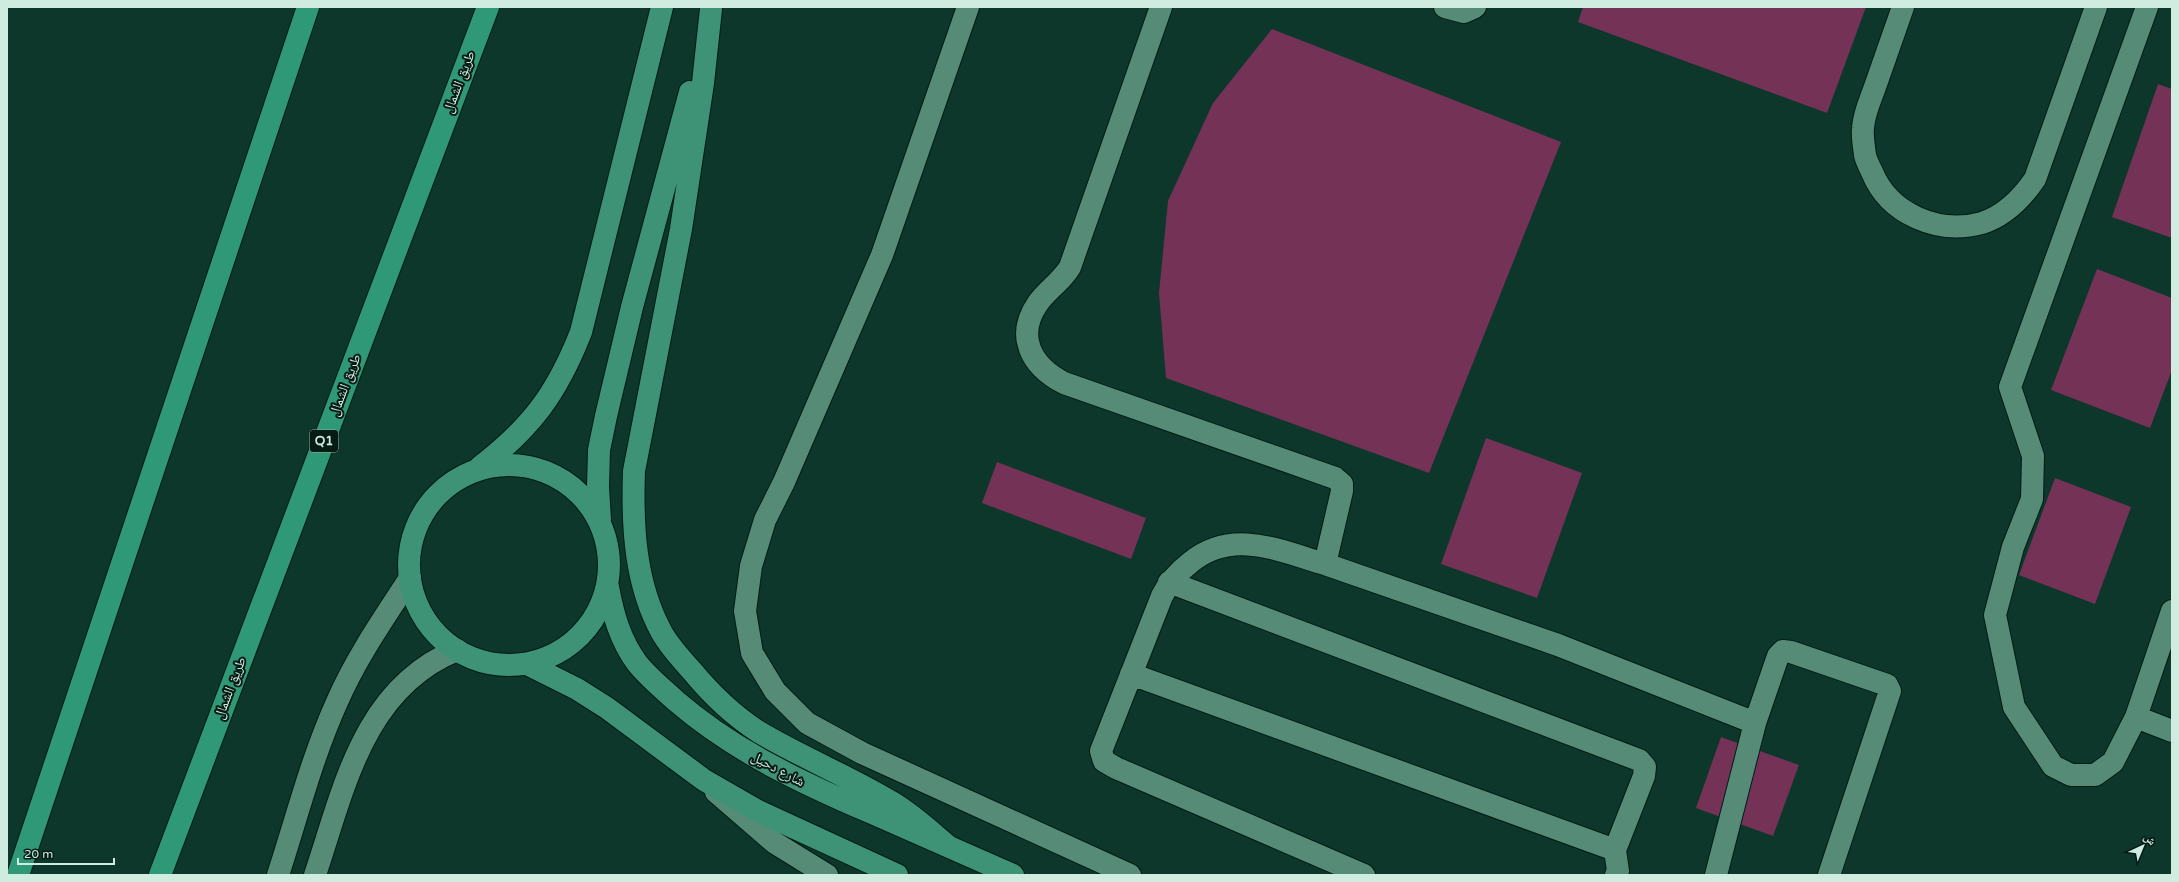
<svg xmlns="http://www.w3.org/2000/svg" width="2179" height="882" viewBox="0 0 2179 882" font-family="'Varela Round','Noto Naskh Arabic',sans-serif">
<rect width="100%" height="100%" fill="#0d372a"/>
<path fill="#743257" d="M1583,7H1866L1827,113L1578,22Z
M1272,29L1561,142L1429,473L1166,378L1159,293L1168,201L1213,103Z
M2158,84L2172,89V238L2112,217Z
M2097,269L2172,298V370L2150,428L2051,390Z
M1486,438L1582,473L1537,598L1441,564Z
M997,462L1146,518L1131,559L982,503Z
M2055,478L2131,507L2095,604L2019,575Z
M1721,737L1799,765L1773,836L1696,808Z"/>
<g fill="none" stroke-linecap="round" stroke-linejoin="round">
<defs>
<path id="minor" d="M968,7L882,255L784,482L765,520L751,566L745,611L752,653L775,691L807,723L862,753L1130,875
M1161,7L1070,267C1062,281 1047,290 1038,303C1015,336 1031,366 1064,383L1335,478L1342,484V491L1325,564C1280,551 1233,528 1191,562C1178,572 1169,582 1162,596L1101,751L1104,761L1116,768L1364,875
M1445,7L1464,12L1475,7
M1903,7C1894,33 1885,59 1876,84C1871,99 1864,112 1863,128C1862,136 1864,146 1865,155C1866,160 1869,166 1872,172C1889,214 1938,235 1982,223C2004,216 2022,198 2035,179L2096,7
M2147,7L2010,387L2033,456L2032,499L2013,547L1995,615L2014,707L2053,766L2071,775H2095L2113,762L2136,717L2172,611
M1325,564L1558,645L1755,723L1778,656L1783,651L1791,652L1887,685L1890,691L1829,875
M1169,582L1639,760L1645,767L1644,776L1615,850L1618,871L1616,875
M1131,674L1615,850
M2136,717L2172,731
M716,792L775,843L827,875
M278,875C297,817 312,757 337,702C356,658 384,618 410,578
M315,875C344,789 363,688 457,650
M1716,875L1755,723"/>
<path id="major" d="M711,9L703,83L681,229L634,471C632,527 635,584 662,633C670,647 682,660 692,671C711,694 734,716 759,732C803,758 850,777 893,803C913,815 930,831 948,846
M409 565a100 100 0 1 1 200 0a100 100 0 1 1-200 0Z
M480,467C532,427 557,393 581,332L662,7
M600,520L598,487L599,450L606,416L632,307L690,92
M608,587C613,614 620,640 637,663C648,677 663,689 676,701C734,751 802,783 872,813C919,834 966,854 1013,875
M527,664L577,689L607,708L704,780L758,811L897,875"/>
<path id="highway" d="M18,875L308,7
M160,875L488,7"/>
</defs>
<use href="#minor" stroke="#011c13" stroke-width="24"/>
<use href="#major" stroke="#011c13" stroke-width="24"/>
<use href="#highway" stroke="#011c13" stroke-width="24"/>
<use href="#minor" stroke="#558b77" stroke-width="22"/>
<use href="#major" stroke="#3e9377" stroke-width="22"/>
<use href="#highway" stroke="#2f9877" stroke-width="22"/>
</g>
<g text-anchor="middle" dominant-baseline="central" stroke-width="4" stroke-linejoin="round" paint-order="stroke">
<rect fill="#051b14" stroke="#93ada2" stroke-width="1" x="310" y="430" width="28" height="22" rx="3"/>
<g font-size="13" font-weight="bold" fill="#d0ebdf">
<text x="324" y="441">Q1</text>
</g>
<g font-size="14" fill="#d0ebdf" stroke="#051b14">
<text transform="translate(459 82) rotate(-69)">طريق الشمال</text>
<text transform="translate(345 385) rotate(-69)">طريق الشمال</text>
<text transform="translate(230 688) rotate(-69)">طريق الشمال</text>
<text transform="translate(778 769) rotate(28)">شارع دحيل</text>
</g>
</g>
<rect width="2179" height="882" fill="none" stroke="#d0ebdf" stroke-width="16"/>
<g transform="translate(2143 846) rotate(44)" stroke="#051b14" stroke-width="3" paint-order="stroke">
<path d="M0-3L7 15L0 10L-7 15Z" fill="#d0ebdf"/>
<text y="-6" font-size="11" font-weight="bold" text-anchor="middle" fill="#d0ebdf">ش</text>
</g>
<path d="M18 858v6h96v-6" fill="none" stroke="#d0ebdf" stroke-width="2"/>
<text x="24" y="858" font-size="12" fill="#d0ebdf" stroke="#051b14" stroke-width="3" paint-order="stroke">20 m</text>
</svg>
